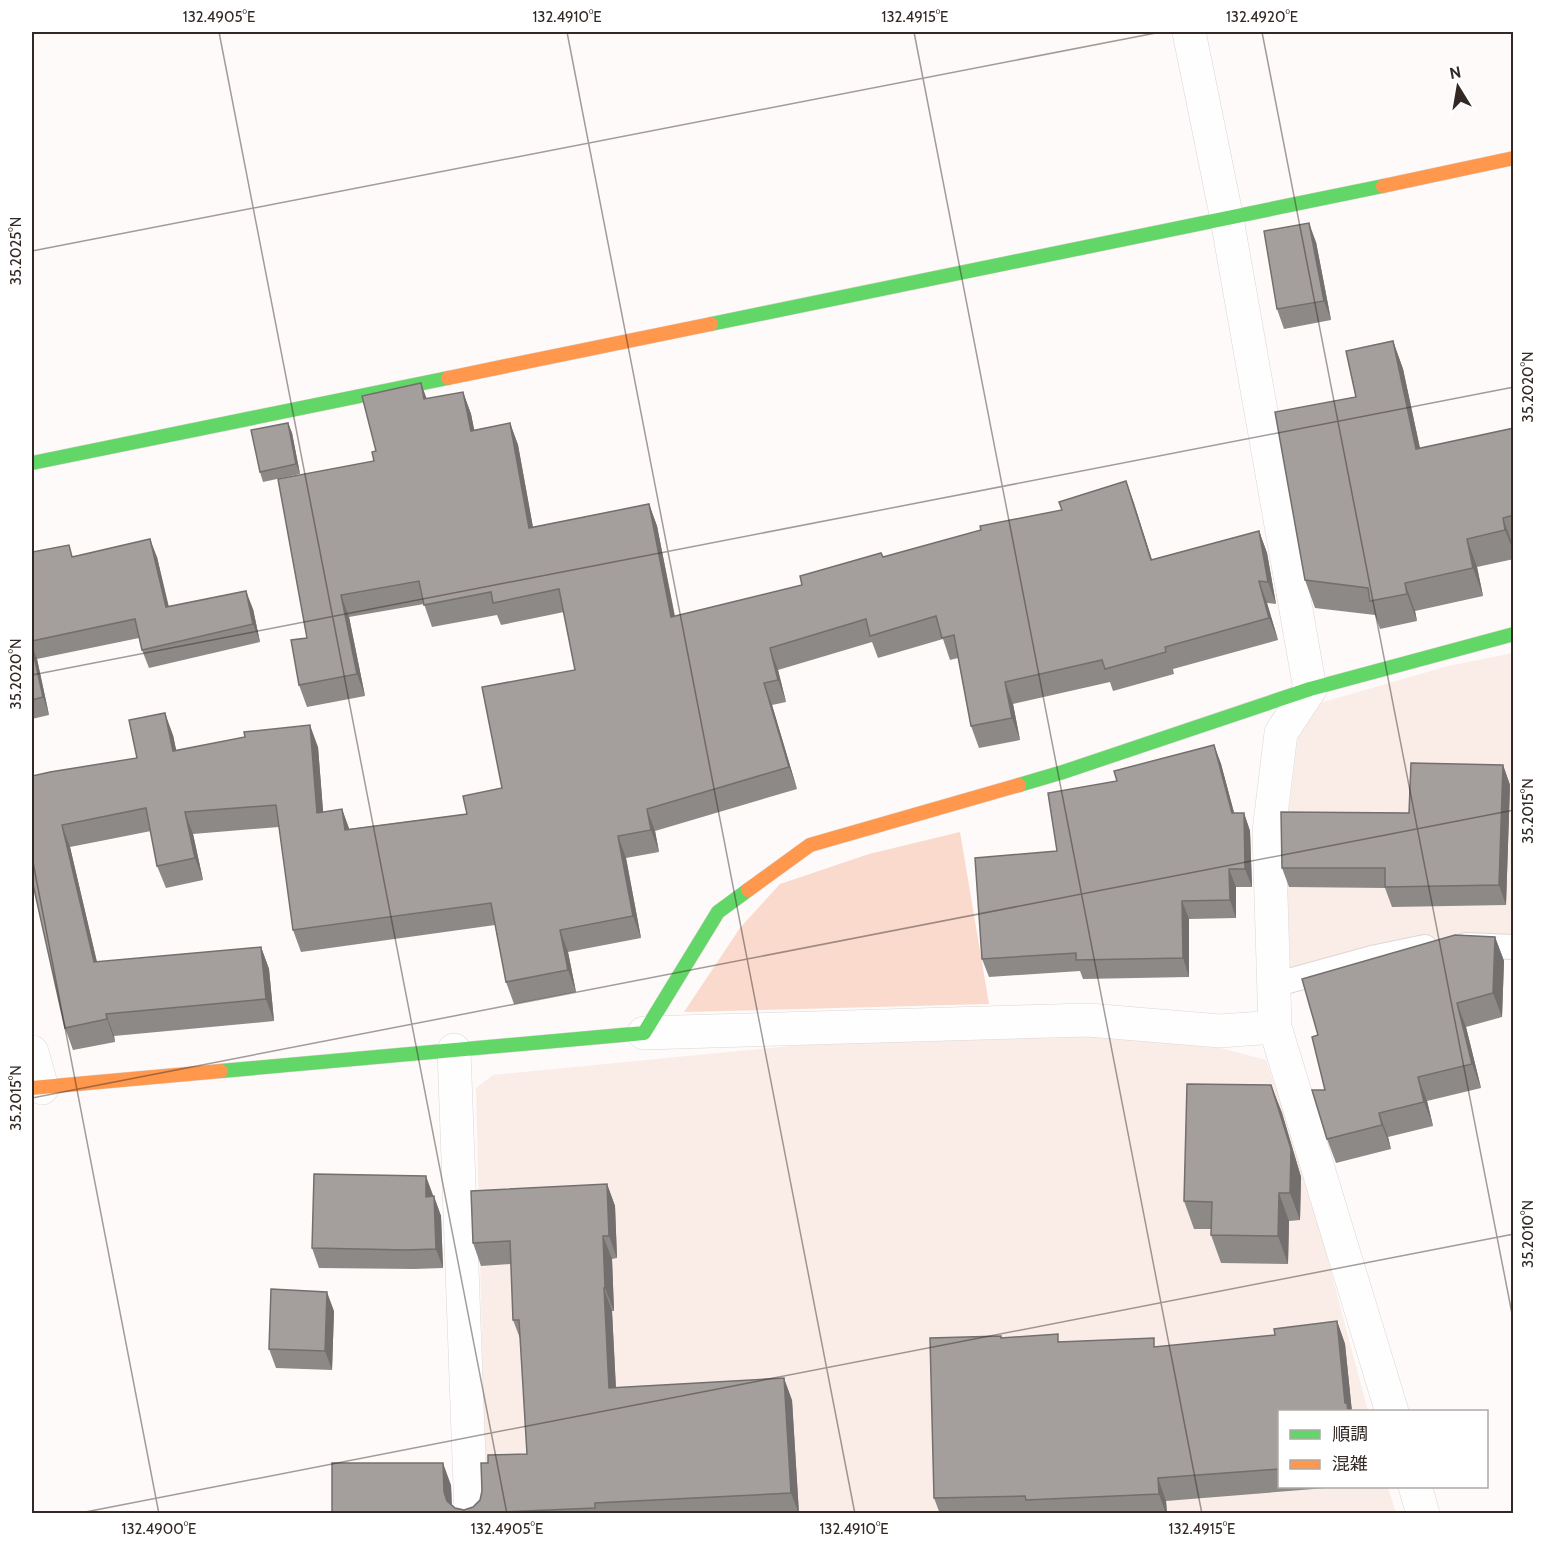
<svg xmlns="http://www.w3.org/2000/svg" width="1545" height="1545" viewBox="0 0 1545 1545" font-family="Cabin,'Noto Sans JP',sans-serif">
<rect width="100%" height="100%" fill="#fdfaf9"/>
<path fill="#faede8" d="M1513,653V956L1287,988L1290,955L1285,842L1298,736L1320,703L1448,666Z
M923,1033L1179,1037L1266,1060L1304,1170L1368,1411L1280,1412V1486L1388,1487L1396,1513H486L476,1088L493,1075Z"/>
<path fill="#fadacd" d="M960,832L989,1004L684,1012L740,928L780,884L869,854Z"/>
<g fill="none" stroke-linecap="round" stroke-linejoin="round">
<defs>
<path id="lane" d="M1466,945L1514,947
M1274,985L1372,958L1425,947"/>
<path id="street" d="M1189,32L1227,219L1310,689L1281,733L1269,831L1275,1027L1392,1412
M644,1033L1088,1020L1220,1031L1275,1027
M454,1050L471,1514
M32,1052L42,1088
M1415,1486L1423,1514"/>
<path id="fast" d="M711,324L1383,186
M32,463L448,378
M1019,785L1063,772L1310,689L1514,634
M221,1071L644,1033L718,912L748,890"/>
<path id="slow" d="M1383,186L1514,158
M448,378L711,324
M748,890L810,845L1019,785
M32,1088L221,1071"/>
</defs>
<use href="#lane" stroke="#ddd6d4" stroke-width="26"/>
<use href="#street" stroke="#ddd6d4" stroke-width="34"/>
<use href="#fast" stroke="#ddd6d4" stroke-width="15"/>
<use href="#slow" stroke="#ddd6d4" stroke-width="15"/>
<use href="#lane" stroke="#fffefe" stroke-width="24"/>
<use href="#street" stroke="#fffefe" stroke-width="33"/>
<use href="#fast" stroke="#63d668" stroke-width="14"/>
<use href="#slow" stroke="#ff974d" stroke-width="14"/>
</g>
<path fill="#8d8987" d="M1316,242L1331,320L1284,329L1277,309Z
M1393,341L1403,369L1420,448L1514,428V559L1477,567L1483,596L1415,611L1417,621L1380,629L1375,615L1315,608L1305,580L1356,397Z
M463,392L471,414L474,430L510,423L518,445L533,527L649,504L657,526L675,616L802,585L883,557L1062,510L1126,481L1152,560L1259,531L1267,553L1276,604L1267,603L1278,640L1173,669L1174,674L1113,691L1110,682L1013,704L1020,740L979,748L971,726L958,658L950,660L943,639L878,658L872,642L778,670L786,702L772,705L797,789L655,831L659,852L626,858L641,938L568,952L576,992L514,1004L506,982L495,925L301,952L293,930L279,827L193,834L203,880L166,888L157,866L151,831L70,847L97,962L261,947L269,969L274,1021L114,1036L115,1042L73,1050L65,1028L32,776L137,758L173,735L176,750L318,747L323,812L342,809L349,829L467,814L502,788L575,670L564,612L501,625L497,615L432,627L424,604L349,617L365,696L307,707L299,685L307,638L374,461L376,451L427,399Z
M288,423L292,433L300,474L263,482L260,472Z
M32,552L74,556L157,557L168,606L253,609L260,642L149,668L142,650L139,638L37,659L49,715L32,719Z
M1214,745L1221,764L1234,813H1244L1250,831L1252,887H1236V918L1189,919V977L1083,979L1080,971L989,977L982,959L1057,851L1117,781Z
M1503,765L1510,785L1506,905L1392,907L1385,888L1289,887L1282,868L1409,813Z
M1495,937L1504,961L1502,1017L1466,1027L1481,1088L1427,1101L1433,1126L1388,1137L1391,1149L1336,1163L1327,1139L1325,1090L1318,1035Z
M1271,1085L1282,1113L1301,1177L1300,1220L1289,1221L1288,1264L1221,1263L1211,1235V1229H1194L1184,1201Z
M607,1184L615,1206L617,1258L612,1259L614,1311H612L616,1388L792,1400L799,1514H332L451,1485L452,1506L455,1508L464,1510L473,1507L480,1500L488,1463L527,1454L521,1341L513,1320L511,1264L481,1266L473,1243Z
M433,1195L441,1216L443,1268L414,1269L319,1268L312,1248Z
M334,1311L332,1370L276,1368L269,1349Z
M1337,1321L1345,1344L1352,1412H1280V1486H1351L1166,1501L1167,1514H940L934,1498L1001,1338L1157,1347L1275,1335Z"/>
<path fill="#736f6e" d="M1309,223L1316,242L1331,320L1324,301Z
M1393,341L1403,369L1426,477L1416,449Z
M421,383L429,405L424,399Z
M463,392L471,414L479,453L471,431Z
M288,423L292,433L300,474L296,464Z
M510,423L518,445L537,550L529,528Z
M1126,481L1134,503L1159,582L1151,560Z
M649,504L657,526L679,639L671,617Z
M1503,518L1513,546L1514,553L1505,530Z
M1259,531L1267,553L1276,604L1268,582Z
M150,539L157,557L173,624L166,607Z
M1467,539L1477,567L1483,596L1473,568Z
M1259,581L1267,603L1278,640L1269,618Z
M1405,583L1415,611L1417,621L1407,594Z
M246,591L253,609L260,642L253,624Z
M341,595L349,617L365,696L357,674Z
M32,645L37,659L49,715L43,697Z
M770,648L778,670L786,702L778,680Z
M1005,682L1013,704L1020,740L1012,718Z
M764,683L772,705L797,789L789,767Z
M165,713L173,735L181,773L173,751Z
M310,725L318,747L325,835L317,813Z
M1214,745L1221,764L1239,831L1232,813Z
M1503,765L1510,785L1506,905L1499,885Z
M342,809L350,831L345,830Z
M647,809L655,831L659,852L651,830Z
M185,812L193,834L203,880L195,858Z
M1244,813L1250,831L1252,887L1245,869Z
M62,825L70,847L102,984L94,962Z
M618,836L626,858L641,938L633,916Z
M1229,869L1236,887V918L1230,900Z
M1182,901L1189,919V977L1183,958Z
M560,930L568,952L576,992L568,970Z
M1495,937L1504,961L1502,1017L1493,993Z
M261,947L269,969L274,1021L266,999Z
M1457,1003L1466,1027L1481,1088L1472,1064Z
M106,1014L114,1036L115,1042L107,1019Z
M1418,1077L1427,1101L1433,1126L1424,1102Z
M1271,1085L1282,1113L1301,1177L1300,1220L1290,1193Z
M1379,1113L1388,1137L1391,1149L1382,1125Z
M426,1176L433,1195V1216L426,1197Z
M607,1184L615,1206L617,1258L609,1236Z
M1279,1193L1289,1221L1288,1264L1278,1236Z
M434,1196L441,1216L443,1268L436,1249Z
M603,1236L612,1259L614,1311L605,1288Z
M604,1288L612,1311L617,1411L609,1388Z
M327,1292L334,1311L332,1370L325,1351Z
M1337,1321L1345,1344L1352,1412H1348L1345,1403Z
M784,1378L792,1400L799,1514L791,1493Z
M443,1463L451,1485L452,1514H451L444,1492Z
M1158,1478L1166,1501L1167,1514H1166L1159,1494Z"/>
<path fill="#a49f9d" stroke="#736f6e" stroke-width="1.5" d="M1309,223L1324,301L1277,309L1264,231Z
M1393,341L1416,449L1514,428V515L1503,518L1505,530L1467,539L1473,568L1405,583L1407,594L1370,601L1368,588L1305,580L1275,412L1356,397L1346,351Z
M421,383L424,399L463,392L471,431L510,423L529,528L649,504L671,617L802,585L800,576L881,553L883,557L981,530L980,526L1062,510L1059,502L1126,481L1151,560L1259,531L1268,582L1259,581L1269,618L1165,647L1166,652L1105,669L1102,660L1005,682L1012,718L971,726L954,635L942,638L936,616L870,636L866,619L770,648L778,680L764,683L789,767L647,809L651,830L618,836L633,916L560,930L568,970L506,982L491,903L293,930L276,805L185,812L195,858L157,866L146,808L62,825L94,962L261,947L266,999L106,1014L107,1019L65,1028L32,880V776L50,772L137,758L129,720L165,713L173,751L245,737L244,732L310,725L317,813L342,809L345,830L467,814L463,796L502,788L482,687L575,670L559,589L493,603L491,592L424,605L419,581L341,595L357,674L299,685L291,640L307,638L278,479L374,461L372,452L376,451L362,396Z
M288,423L296,464L260,472L251,430Z
M150,539L166,607L246,591L253,624L142,650L135,619L32,641V552L69,545L72,557Z
M32,647L43,697L32,700Z
M1214,745L1232,813H1244L1245,869H1229L1230,900L1182,901L1183,958L1076,960V953L982,959L975,858L1057,851L1048,793L1117,781L1114,771Z
M1411,763L1503,765L1499,885L1385,887V868H1282L1281,812L1409,813Z
M1455,935L1495,937L1493,993L1457,1003L1472,1064L1418,1077L1424,1102L1379,1113L1382,1125L1327,1139L1312,1090H1325L1312,1037L1318,1035L1302,979Z
M1187,1084L1271,1085L1291,1149L1290,1193H1279L1278,1236L1211,1235L1212,1202L1184,1201Z
M314,1174L426,1176V1197L434,1196L436,1249L407,1250L312,1248Z
M607,1184L609,1236H603L605,1288H604L609,1388L784,1378L791,1493L595,1503V1508L460,1514H332V1463H443L444,1492L447,1501L455,1508L464,1510L473,1507L480,1500L482,1491L481,1463H488V1455L527,1454L519,1320H513L510,1241L473,1243L471,1191Z
M271,1289L327,1292L325,1351L269,1349Z
M1337,1321L1345,1403H1347L1348,1412H1280V1469L1158,1478L1159,1494L1026,1500L1025,1496L934,1498L930,1338L1001,1336V1338L1058,1334V1342L1154,1338V1347L1275,1335L1274,1329Z"/>
<path fill="none" stroke="#322824" stroke-width="1.5" stroke-opacity="0.45" d="M219,32L507,1514M567,32L855,1514M914,32L1202,1514M1262,32L1514,1324M32,251L1161,32M32,675L1514,387M32,857L159,1514M32,1098L1514,810M75,1514L1514,1234"/>
<rect width="1545" height="1545" fill="none" stroke="#ffffff" stroke-width="66"/>
<rect x="1278" y="1410" width="210" height="78" fill="#ffffff" stroke="#ada9a7" stroke-width="1.5"/>
<rect x="1290" y="1430" width="30" height="9" fill="#63d668" stroke="#ada9a7" stroke-width="1.5"/>
<text x="1332" y="1440" font-size="18" fill="#322824">順調</text>
<rect x="1290" y="1460" width="30" height="9" fill="#ff974d" stroke="#ada9a7" stroke-width="1.5"/>
<text x="1332" y="1470" font-size="18" fill="#322824">混雑</text>
<g transform="translate(1458 87) rotate(349)" stroke="#ffffff" stroke-width="4.5" paint-order="stroke">
<path d="M0-4.5L10 22L0 15L-10 22Z" fill="#322824"/>
<text y="-9" font-size="16" font-weight="bold" text-anchor="middle" fill="#322824">N</text>
</g>
<rect x="33" y="33" width="1479" height="1479" fill="none" stroke="#322824" stroke-width="2"/>
<g font-size="15" text-anchor="middle" fill="#322824">
<text x="219" y="22">132.4905°E</text>
<text x="567" y="22">132.4910°E</text>
<text x="915" y="22">132.4915°E</text>
<text x="1262" y="22">132.4920°E</text>
<text transform="translate(16 251) rotate(-90)" y="5">35.2025°N</text>
<text transform="translate(1528 387) rotate(-90)" y="5">35.2020°N</text>
<text transform="translate(16 674) rotate(-90)" y="5">35.2020°N</text>
<text transform="translate(1528 811) rotate(-90)" y="5">35.2015°N</text>
<text transform="translate(16 1098) rotate(-90)" y="5">35.2015°N</text>
<text transform="translate(1528 1234) rotate(-90)" y="5">35.2010°N</text>
<text x="159" y="1534">132.4900°E</text>
<text x="507" y="1534">132.4905°E</text>
<text x="854" y="1534">132.4910°E</text>
<text x="1202" y="1534">132.4915°E</text>
</g>
</svg>
